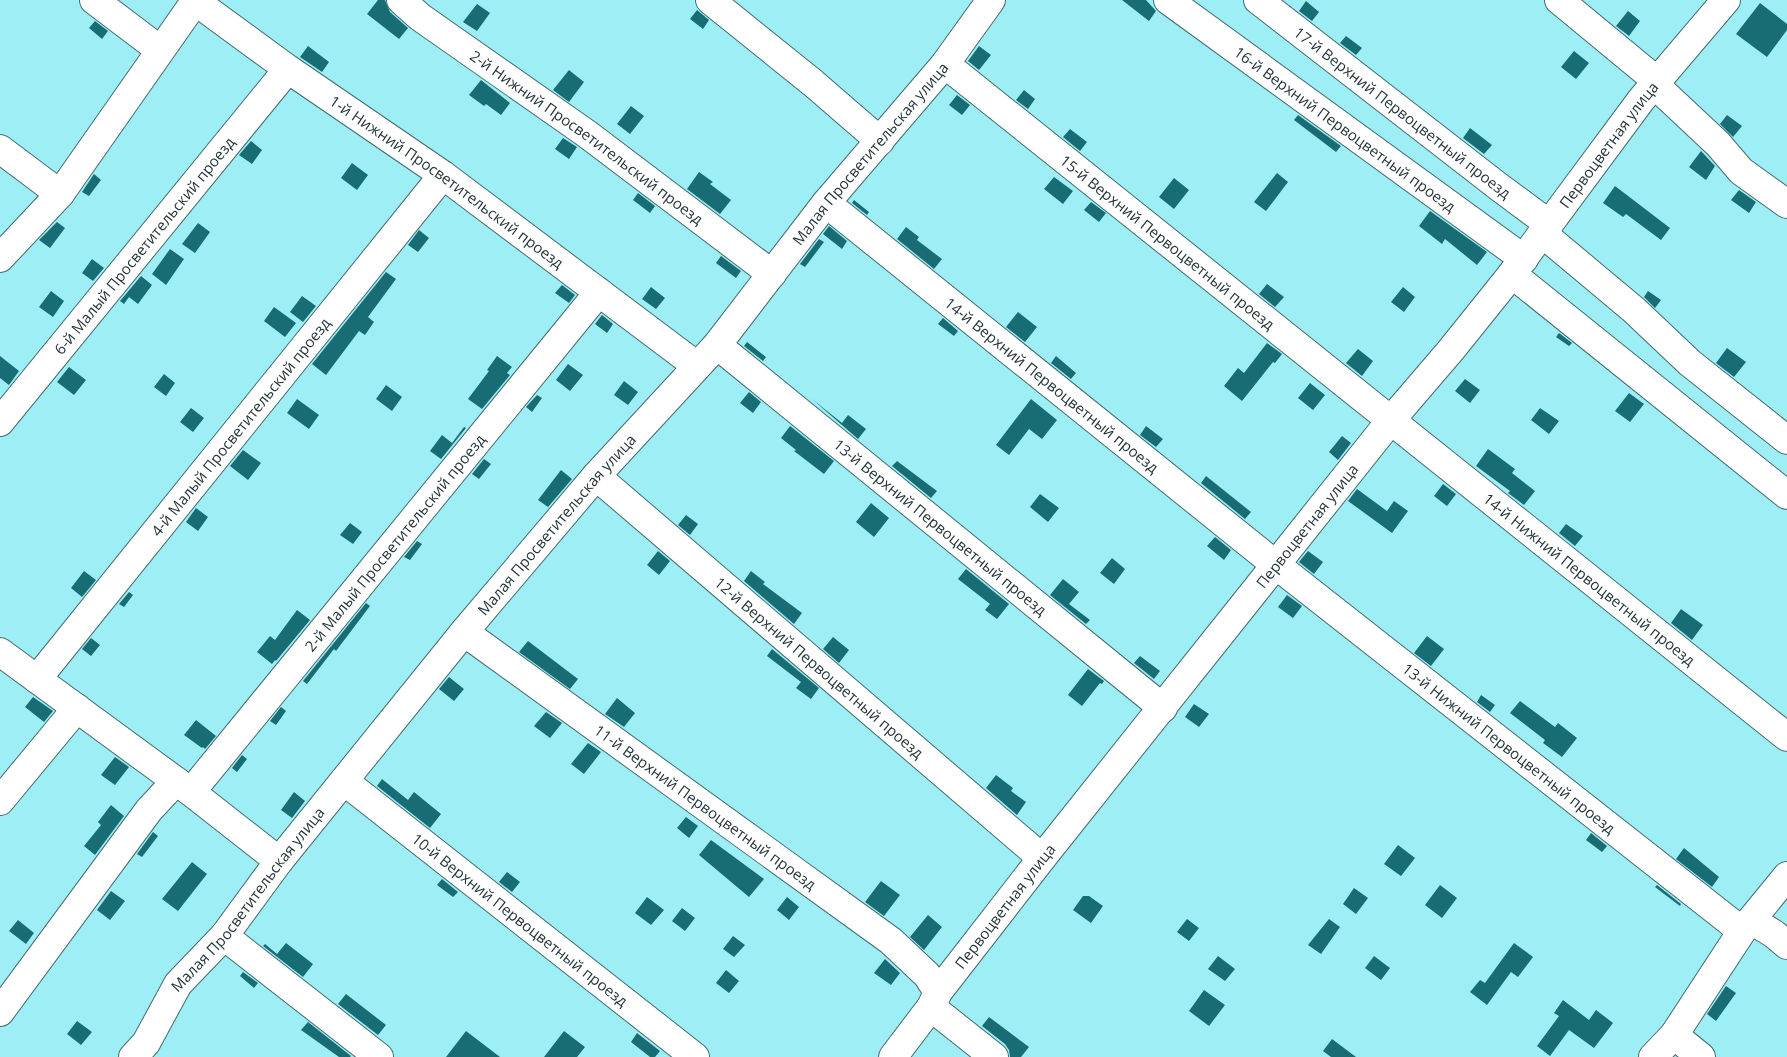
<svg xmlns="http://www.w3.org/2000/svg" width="1787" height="1057" viewBox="0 0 1787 1057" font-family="'Open Sans',sans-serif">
<rect width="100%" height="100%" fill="#c9f5f9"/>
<path fill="#9eeef5" d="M0,0H1787V1057H0Z"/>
<path fill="#186d74" d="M378,0H385L390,12L408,28L399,39L367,14Z
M1122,0H1146L1156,11L1149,21Z
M1306,1L1319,12L1312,21L1299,11Z
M1760,3L1787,24V30L1767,57L1736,34Z
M477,4L490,13L477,31L463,22Z
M697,10L709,20L703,29L690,19Z
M1628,11L1640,21L1629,36L1616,26Z
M95,21L108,31L102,39L89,28Z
M1346,36L1362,48L1356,55L1340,43Z
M308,46L329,62L322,72L300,57Z
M979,46L991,55L979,70L968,61Z
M1574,51L1589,63L1576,79L1561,67Z
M569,70L584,82L569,102L553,90Z
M481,80L510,103L501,115L486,104L484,106L469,95Z
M1024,90L1035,99L1028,109L1016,100Z
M957,95L970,105L962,115L949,105Z
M631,106L644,116L630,134L617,124Z
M1298,115L1341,146L1336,152L1294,120Z
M1727,115L1742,126L1733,137L1720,124Z
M1470,128L1492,145L1484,154L1463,138Z
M1070,129L1087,142L1080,151L1063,137Z
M563,138L577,147L569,159L555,149Z
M251,141L262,150L252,164L239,155Z
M1701,151L1715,166L1706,180L1689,167Z
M352,163L368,175L357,190L341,178Z
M699,172L713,182L710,184L731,200L720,214L687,189Z
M1277,173L1288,182L1266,211L1254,202Z
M94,174L101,180L89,196L82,192Z
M1054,177L1073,191L1063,204L1044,189Z
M1174,178L1189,190L1174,209L1159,197Z
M1615,186L1670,228L1661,240L1626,214L1623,217L1603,203Z
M1739,190L1756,202L1749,213L1731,200Z
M638,193L655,206L650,213L633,200Z
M854,200L869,212L867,215L852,203Z
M1091,202L1106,213L1099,222L1084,210Z
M1430,211L1487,252L1477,265L1445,239L1442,244L1419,226Z
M57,222L65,228L50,248L39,240Z
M198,223L210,232L195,253L182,244Z
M829,226L847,241L842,249L823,234Z
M906,227L919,237L917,240L942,259L934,269L897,239Z
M419,230L429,238L418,252L408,245Z
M819,239L824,242L805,267L800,264Z
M170,249L184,259L166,285L152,274Z
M721,256L741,271L736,278L716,263Z
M92,259L104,268L93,281L82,273Z
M386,272L396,279L368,317L374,322L365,335L359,331L326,375L312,364Z
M141,276L152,285L138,304L129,297L124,304L120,301Z
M1267,284L1284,297L1275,307L1259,294Z
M562,285L575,295L569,303L555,293Z
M651,287L665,298L656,309L642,299Z
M1403,287L1415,297L1404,312L1391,302Z
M51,291L64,301L53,317L39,307Z
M1648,291L1661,300L1655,308L1644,297Z
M302,296L316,306L303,322L290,312Z
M274,307L296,323L285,337L264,321Z
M1018,312L1037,327L1025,342L1006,327Z
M602,315L613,324L607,333L595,324Z
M943,318L958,331L954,336L938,324Z
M1559,333L1572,343L1569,346L1556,337Z
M747,342L766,357L763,361L744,346Z
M1267,343L1282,354L1275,363L1273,362L1242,401L1224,386L1238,368L1244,373Z
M1727,348L1746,362L1734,377L1716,363Z
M1358,349L1373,361L1362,376L1346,363Z
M0,356L19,371L9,385L0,378Z
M497,356L512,367L507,373L510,375L482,409L468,399L489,371L487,370Z
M1056,356L1076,373L1071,379L1051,363Z
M568,364L583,375L570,391L556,380Z
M69,367L86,380L74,395L57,382Z
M164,374L175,383L166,396L154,387Z
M1465,379L1480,390L1470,403L1455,391Z
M624,381L638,392L628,405L614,395Z
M1310,383L1325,395L1313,410L1298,398Z
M386,385L402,397L392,411L376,399Z
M749,392L761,402L753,413L740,403Z
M1629,393L1644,404L1630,422L1615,411Z
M537,395L542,398L532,412L526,407Z
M297,399L319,415L309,429L287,413Z
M812,399L842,423L848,415L866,429L858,439Z
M1031,399L1057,420L1042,439L1029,429L1009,455L996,445Z
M191,408L204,418L193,432L180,422Z
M1540,408L1559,421L1549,434L1531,420Z
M790,426L834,461L824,474L794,451L796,450L781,438Z
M1146,426L1163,439L1156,447L1140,435Z
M464,427L466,428L441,459L430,451L442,435L452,443Z
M1342,436L1351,443L1338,460L1329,452Z
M1488,449L1515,469L1512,473L1535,491L1524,505L1508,493L1510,491L1476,466Z
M243,450L261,463L248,480L230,466Z
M484,459L491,464L479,479L472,474Z
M897,461L937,491L931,498L892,466Z
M561,470L572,479L548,507L538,500Z
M1206,476L1251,512L1245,519L1201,483Z
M1443,484L1456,494L1447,506L1434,496Z
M1357,489L1387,511L1394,501L1408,511L1392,533L1348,501Z
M1040,494L1059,508L1048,522L1030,507Z
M871,503L889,518L874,537L856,522Z
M196,508L208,517L198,531L186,522Z
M686,515L698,524L690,535L678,525Z
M350,523L362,532L353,544L340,535Z
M1566,524L1583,536L1575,546L1559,533Z
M1215,537L1231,550L1224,560L1207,546Z
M417,541L422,544L410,560L404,557Z
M658,551L670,561L659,575L647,565Z
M1308,551L1323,562L1314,574L1299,562Z
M1112,558L1125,569L1114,584L1100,573Z
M966,569L1009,604L997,619L985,610L990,604L958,579Z
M84,571L96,580L82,597L71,588Z
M751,571L765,582L763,584L802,613L794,624L744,581Z
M1063,579L1079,592L1069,604L1090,620L1086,624L1050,595Z
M129,592L133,595L124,607L119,604Z
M1287,595L1302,606L1293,618L1278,607Z
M366,603L370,606L336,651L334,649L307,684L303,681Z
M1681,609L1703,625L1692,640L1671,623Z
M297,610L310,620L276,661L275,660L272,664L257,652L270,636L275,640Z
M1427,636L1444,649L1431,666L1414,653Z
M833,637L849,650L839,663L823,649Z
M91,638L100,645L91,656L82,649Z
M528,641L578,679L570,689L519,652Z
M772,649L819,688L811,699L796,688L801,682L767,656Z
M1140,656L1160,671L1154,679L1134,663Z
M1088,669L1104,681L1102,684L1100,683L1082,706L1068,695Z
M449,677L464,689L454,701L439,689Z
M1481,695L1495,705L1490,712L1477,702Z
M33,697L53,711L44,722L25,707Z
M617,698L635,713L624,727L605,714Z
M1520,701L1555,727L1558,723L1577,738L1562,757L1543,743L1545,740L1510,713Z
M1194,704L1209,714L1199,727L1185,717Z
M281,707L286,711L276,725L270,721Z
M546,712L562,723L550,738L534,726Z
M196,720L216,736L205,749L203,747L202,748L184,735Z
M588,743L601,752L584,774L571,764Z
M242,755L247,759L237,772L232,768Z
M115,757L129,767L115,785L101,775Z
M996,775L1013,788L1011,791L1026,802L1017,815L986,788Z
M382,779L408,800L414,792L441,814L430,828L377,786Z
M294,792L305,801L292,818L281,810Z
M111,805L124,816L95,855L84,846L101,825L98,822Z
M686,817L698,826L689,838L677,828Z
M153,832L158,836L142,857L137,854Z
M1591,833L1607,846L1602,852L1586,840Z
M711,840L764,879L749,897L699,855Z
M1398,845L1415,858L1401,876L1384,864Z
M1684,848L1719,877L1712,887L1676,859Z
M192,862L207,874L178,911L162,899Z
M507,872L520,882L512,892L499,882Z
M442,879L458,892L453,897L437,885Z
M881,881L900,895L884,916L865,902Z
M1440,885L1457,898L1442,918L1425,905Z
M1657,885L1681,904L1680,906L1655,887Z
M1354,888L1368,898L1356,914L1343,904Z
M111,891L125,901L110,920L97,910Z
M1083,896H1089L1103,906L1091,923L1073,910Z
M647,897L664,910L651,925L635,913Z
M787,897L799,907L789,920L777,910Z
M682,908L695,918L685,931L672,921Z
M928,915L942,927L924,950L910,937Z
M1187,919L1199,928L1189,941L1177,932Z
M1329,919L1340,927L1321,954L1308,945Z
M18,920L34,933L26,944L9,931Z
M733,936L745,945L734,957L723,949Z
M286,943L313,964L303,977L263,946L265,944L277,954Z
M1514,943L1533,957L1518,977L1511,972L1487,1005L1470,992L1480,980L1485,983Z
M1218,956L1235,969L1225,981L1208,969Z
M1374,956L1390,968L1381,980L1365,968Z
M885,959L900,973L891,985L874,973Z
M726,970L739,981L729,993L716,983Z
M243,972L258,983L254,988L240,976Z
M1726,986L1736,993L1716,1021L1707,1014Z
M1204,990L1225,1005L1209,1026L1189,1011Z
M346,994L386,1025L378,1035L338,1004Z
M1563,1000L1589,1020L1596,1010L1613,1023L1594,1048L1569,1030L1550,1056L1537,1046L1559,1016L1554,1013Z
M989,1017L1029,1047L1021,1057H1010L1009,1050L1005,1044L982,1026Z
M77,1021L92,1032L81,1045L67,1034Z
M308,1022L351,1056L350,1057H339L301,1030Z
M466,1031L500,1057H446Z
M564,1031L585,1047L577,1057H544Z
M637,1033L660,1051L655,1057H650L631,1042Z
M1332,1039L1356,1057H1331L1323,1051Z"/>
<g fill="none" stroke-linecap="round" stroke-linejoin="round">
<defs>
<g id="minor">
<path d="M94,0L160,50"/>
<path id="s1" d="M401,0L420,17L587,134L772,274"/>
<path d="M710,0L813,83L880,141"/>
<path id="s2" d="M1168,0L1524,259"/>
<path id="s3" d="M1258,0L1499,187L1549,224"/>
<path d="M1559,0L1657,81"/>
<path id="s4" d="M195,1L288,69L443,175L697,366"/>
<path id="s5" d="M945,64L1787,737"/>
<path d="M1654,84L1718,144L1741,171L1787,204"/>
<path d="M0,149L60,194"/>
<path id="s6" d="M826,203L1276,565L1742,931"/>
<path d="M1542,233L1634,310L1690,363L1787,440"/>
<path d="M0,258L60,194L196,0"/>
<path d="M1512,274L1787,495"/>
<path id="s7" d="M717,345L1163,708"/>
<path id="s8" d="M0,422L288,69"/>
<path id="s9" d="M596,476L1042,858"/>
<path id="s10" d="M464,632L891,941L927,975L938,992"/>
<path d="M0,652L191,792L279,861"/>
<path id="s11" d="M37,679L443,175"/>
<path id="s12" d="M344,781L695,1057"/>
<path id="s13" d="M191,792L599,292"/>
<path d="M0,801L77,708"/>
<path d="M1751,920L1774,934L1787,945"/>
<path d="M224,936L379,1057"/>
<path d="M931,1007L994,1057"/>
<path d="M0,1012L149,810L176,781"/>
<path d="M1674,1035L1701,1057"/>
<path id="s14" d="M133,1057L146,1043L178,984L224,936L279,861L464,632L596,476L717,345L826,203L945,64L991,0"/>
<path id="s15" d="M893,1057L931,1007L938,992L1042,858L1391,420L1451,350L1512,274L1641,100L1726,0"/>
<path d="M1653,1057L1674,1035L1742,931L1787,876"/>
</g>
</defs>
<use href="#minor" stroke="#456c70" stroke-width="30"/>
<use href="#minor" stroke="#fff" stroke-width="28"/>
</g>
<g text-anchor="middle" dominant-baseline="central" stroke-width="6" stroke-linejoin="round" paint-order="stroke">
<g font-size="15" fill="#253638" stroke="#fff">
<text stroke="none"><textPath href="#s3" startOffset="183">17-й Верхний Первоцветный проезд</textPath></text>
<text stroke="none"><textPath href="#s2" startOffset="219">16-й Верхний Первоцветный проезд</textPath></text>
<text stroke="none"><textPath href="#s1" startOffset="231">2-й Нижний Просветительский проезд</textPath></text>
<text stroke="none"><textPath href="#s15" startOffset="1160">Первоцветная улица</textPath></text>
<text stroke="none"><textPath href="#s14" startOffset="1168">Малая Просветительская улица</textPath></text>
<text stroke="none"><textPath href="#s4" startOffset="310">1-й Нижний Просветительский проезд</textPath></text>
<text stroke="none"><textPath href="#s5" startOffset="285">15-й Верхний Первоцветный проезд</textPath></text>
<text stroke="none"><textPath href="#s8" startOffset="228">6-й Малый Просветительский проезд</textPath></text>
<text stroke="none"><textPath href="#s6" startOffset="290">14-й Верхний Первоцветный проезд</textPath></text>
<text stroke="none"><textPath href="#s11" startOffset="324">4-й Малый Просветительский проезд</textPath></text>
<text stroke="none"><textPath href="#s14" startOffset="682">Малая Просветительская улица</textPath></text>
<text stroke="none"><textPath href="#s7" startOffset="288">13-й Верхний Первоцветный проезд</textPath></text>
<text stroke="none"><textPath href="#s15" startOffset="674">Первоцветная улица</textPath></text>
<text stroke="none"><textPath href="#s13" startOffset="322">2-й Малый Просветительский проезд</textPath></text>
<text stroke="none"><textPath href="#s5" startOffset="825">14-й Нижний Первоцветный проезд</textPath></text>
<text stroke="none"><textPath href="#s9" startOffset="294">12-й Верхний Первоцветный проезд</textPath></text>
<text stroke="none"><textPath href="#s6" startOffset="874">13-й Нижний Первоцветный проезд</textPath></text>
<text stroke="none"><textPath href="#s10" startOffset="298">11-й Верхний Первоцветный проезд</textPath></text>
<text stroke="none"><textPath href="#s14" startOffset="196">Малая Просветительская улица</textPath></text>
<text stroke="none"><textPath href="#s15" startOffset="188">Первоцветная улица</textPath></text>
<text stroke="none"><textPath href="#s12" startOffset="224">10-й Верхний Первоцветный проезд</textPath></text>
</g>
</g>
</svg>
